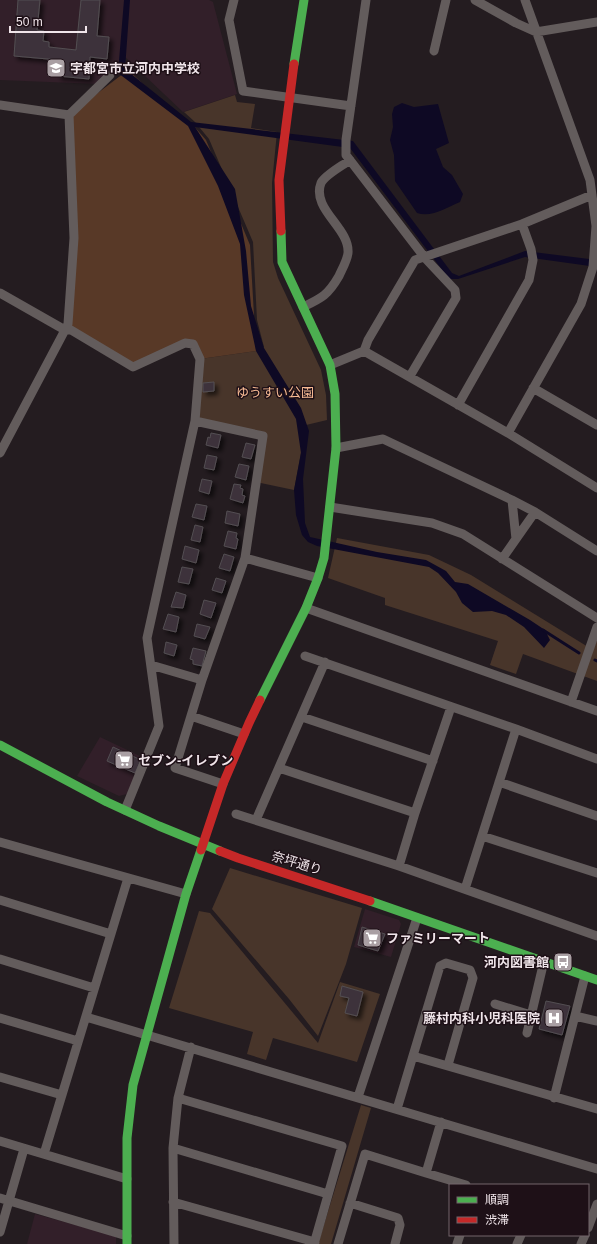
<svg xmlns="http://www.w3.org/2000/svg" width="597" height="1244" viewBox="0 0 597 1244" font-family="Helvetica,'Noto Sans JP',sans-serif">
<defs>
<filter id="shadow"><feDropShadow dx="3.5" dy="3.5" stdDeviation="2" flood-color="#0009"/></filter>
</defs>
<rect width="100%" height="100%" fill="#241c20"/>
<path fill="#321f29" d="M0,0H209L213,2L237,94L183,112L124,56L98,84L0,80Z
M100,737L144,758L127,794L119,796L77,776Z
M365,909L399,920L401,924L391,957L354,947Z
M35,1214L116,1236V1244H27Z"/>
<path fill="#48352a" d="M235,95L237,102L255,104L251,128L277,132L272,183L273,262L278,278L321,370L326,395L327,420L306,425L294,490L256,482L263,436L195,421L200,359L256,351L264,347L257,320L253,242L209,139L195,122L184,112Z
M337,538L429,555L471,575L593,650L597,640V681L523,654L516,674L490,665L498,641L385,605V598L328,578Z
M230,868L362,908L346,964L318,1036L289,999L212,909Z
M199,911L210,913L318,1043L340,982L380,994L357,1062L273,1038L266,1060L247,1054L253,1032L169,1008Z
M361,1105L371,1108L331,1244H318Z"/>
<path fill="#583927" d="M128,70L162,101L193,125L206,140L250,245L256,351L200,359L193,344L133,367L71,330L69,115Z"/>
<path fill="#0e0924" d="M124,0H130L125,69L191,122L353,141L452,273L459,276L525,251L597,260V267L525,257L458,279H449L350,148L195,127L235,189L246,251L251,306L264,348L301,408L309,431L303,479L305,523L310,537L377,552L426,560L446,571L455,582L468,584L530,620L545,630L550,640L544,648L524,627L506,615L492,611L473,612L462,603L456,592L438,573L429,567L317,546L308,542L302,535L296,515L294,490L301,453L296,419L256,351L244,295L240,244L218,186L188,126L118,73Z
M402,103L414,107L438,104L449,143L436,149L443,167L452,175L463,194L460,202C447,207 432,218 417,213L395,181L394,155L390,140L393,127L392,114L394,107Z"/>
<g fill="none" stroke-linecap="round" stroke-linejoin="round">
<path stroke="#0e0924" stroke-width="3" d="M543,630L579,653
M595,660L597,661"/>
</g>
<path fill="#3c333b" stroke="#534e52" filter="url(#shadow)" d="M18,0H40L37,30L44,31L43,41L49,42V47L76,50L81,0H100L97,36L109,37L107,59L90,57L89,79L58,76L59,60L14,56Z
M214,382V391L203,392V383Z
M211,433L221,435L218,448L206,445L208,437L210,438Z
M246,443L255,445L251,459L242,457Z
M207,455L217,457L214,470L204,468Z
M239,464L249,466L246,480L235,477Z
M202,479L212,481L209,494L199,491Z
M234,484L241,485L240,488L243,489L242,495L245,496L243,503L230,499Z
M196,504L207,506L204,520L192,517Z
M227,511L240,514L238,526L225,523Z
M195,525L203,527L200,542L191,540Z
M228,531L237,533L236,538L238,539L236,549L224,546Z
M185,546L199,550L196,563L182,559Z
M224,554L234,557L230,571L219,568Z
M182,567L193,569L189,584L178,582Z
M216,578L226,581L222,593L212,590Z
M176,592L186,595L183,608L171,607Z
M204,600L216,603L211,618L200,614Z
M168,614L179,617L176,632L163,629Z
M197,624L210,627L205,639L194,636Z
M166,642L177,645L174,656L164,653Z
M193,648L206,651L202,666L193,664V660L190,659Z
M113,747L141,760L135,773L107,761Z
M362,927L385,934L378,951L358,945Z
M342,986L363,992L357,1016L345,1013L349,998L340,996Z
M546,1001L570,1006L562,1035L539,1029Z"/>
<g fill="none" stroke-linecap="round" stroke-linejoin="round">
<path stroke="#635c5c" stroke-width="9" d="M234,0L229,20L243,91L351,106
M366,0L346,140V155L425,258L455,290L456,298L410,376
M475,0L516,23L536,32L597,22
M434,51L446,0
M110,75L69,115L74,238L68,324L65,330H71L133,367L185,343L193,344L200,359L195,421L147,638L159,726L125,810
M0,105L69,115
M0,293L65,330L0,453
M303,307C322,298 328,295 339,276C342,269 347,261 348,253C350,228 311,209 321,183C325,175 342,166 350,160
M364,351L368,340L415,260L522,224L592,195
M364,351L508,433L597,488
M330,365L364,351
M533,388L597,425
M458,405L529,280L533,260L531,249L522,224
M195,421L263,436L245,558L202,680L175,768L223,784
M508,433L581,304L593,267L596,226L590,180L525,0
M336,448L383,439L512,500L535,512L597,551
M512,500L516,539
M330,507L432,523L463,534L597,618
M245,558L318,578
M502,559L535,512
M306,608L597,711
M305,656L516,729L597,759
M151,665L202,680
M571,702L597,627
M191,716L244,734
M302,717L433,761
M279,768L415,813
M499,782L597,816
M236,814L399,866L597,936
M256,820L325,662
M482,836L597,873
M0,842L186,894
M399,866L415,813L451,707
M465,889L516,729
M0,900L111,934
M0,959L94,988
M495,1004L531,1015
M575,1016L597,1021
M86,1017L597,1169
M0,1018L78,1041
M527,1033L544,961
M413,1056L597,1109
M0,1077L62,1095
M358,1097L417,918
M178,1098L342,1146L314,1244
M554,1098L585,976
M397,1109L440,966L446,963L470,970L473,978L448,1065
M441,1122L426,1173L466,1185
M0,1141L127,1179
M173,1148L328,1194
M44,1154L128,878
M0,1198L127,1236
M173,1202L315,1242
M350,1203L398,1218L400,1225L395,1244
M588,1228L597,1204
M0,1232L24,1149
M174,1244L173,1148L178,1098L191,1047
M338,1244L365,1154L426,1173
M457,1244L460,1235
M517,1244L521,1235
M581,1244L585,1235"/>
<path stroke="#4caf50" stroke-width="9" d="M294,64L304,0
M260,700L306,608L318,578L324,558L336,448L335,394L330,365L282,262L281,231
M0,745L107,802L159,826L220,851
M370,901L597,980
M127,1244V1138L133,1085L186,894L201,850"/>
<path stroke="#c62828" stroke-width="9" d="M281,231L279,180L294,64
M201,850L223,784L249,723L260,700
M220,851L238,858L370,901"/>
</g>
<defs>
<symbol id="school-square" viewBox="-11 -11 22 22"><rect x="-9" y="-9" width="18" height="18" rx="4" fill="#a99fa3" stroke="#1e1017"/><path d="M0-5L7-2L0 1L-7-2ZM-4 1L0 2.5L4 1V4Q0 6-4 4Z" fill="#fff"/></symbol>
<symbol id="supermarket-square" viewBox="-11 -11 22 22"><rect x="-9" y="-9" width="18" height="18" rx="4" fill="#a99fa3" stroke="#1e1017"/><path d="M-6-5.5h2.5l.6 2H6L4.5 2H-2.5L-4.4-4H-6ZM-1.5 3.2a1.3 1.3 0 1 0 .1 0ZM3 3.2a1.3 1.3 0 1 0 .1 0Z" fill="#fff"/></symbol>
<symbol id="bus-square" viewBox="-11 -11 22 22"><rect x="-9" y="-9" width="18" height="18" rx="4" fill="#a99fa3" stroke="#1e1017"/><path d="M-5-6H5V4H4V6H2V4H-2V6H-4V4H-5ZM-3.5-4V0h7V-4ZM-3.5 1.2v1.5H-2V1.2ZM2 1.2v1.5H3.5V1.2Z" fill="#fff"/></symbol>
<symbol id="hospital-square" viewBox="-11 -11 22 22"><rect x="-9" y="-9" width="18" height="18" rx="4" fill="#a99fa3" stroke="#1e1017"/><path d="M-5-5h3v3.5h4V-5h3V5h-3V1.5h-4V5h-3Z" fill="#fff"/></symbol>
</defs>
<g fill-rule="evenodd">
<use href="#school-square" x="45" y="57" width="22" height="22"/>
<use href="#supermarket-square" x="113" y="749" width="22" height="22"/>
<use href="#supermarket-square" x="361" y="927" width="22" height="22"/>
<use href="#bus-square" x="552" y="951" width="22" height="22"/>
<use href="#hospital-square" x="543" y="1007" width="22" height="22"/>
</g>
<g text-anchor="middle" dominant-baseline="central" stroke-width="3" stroke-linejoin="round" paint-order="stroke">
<g font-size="13" font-weight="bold" fill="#f0e5ea" stroke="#1e1017" text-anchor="start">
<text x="70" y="68">宇都宮市立河内中学校</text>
<text x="138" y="760">セブン-イレブン</text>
<text x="386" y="938">ファミリーマート</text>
<text x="549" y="962" text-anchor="end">河内図書館</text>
<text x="540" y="1018" text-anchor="end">藤村内科小児科医院</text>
</g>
<g font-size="13" fill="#f8bb94" stroke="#1e1017">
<text x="275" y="392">ゆうすい公園</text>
</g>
<g font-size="13" fill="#f0e5ea" stroke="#1e1017">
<text transform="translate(297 863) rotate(17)">奈坪通り</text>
</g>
</g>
<rect x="449" y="1184" width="140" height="52" fill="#1e1017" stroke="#72656b"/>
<rect x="457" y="1197" width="20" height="6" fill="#4caf50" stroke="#72656b"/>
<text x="485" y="1204" font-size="12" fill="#f0e5ea">順調</text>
<rect x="457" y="1217" width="20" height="6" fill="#c62828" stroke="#72656b"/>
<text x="485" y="1224" font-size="12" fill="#f0e5ea">渋滞</text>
<path d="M10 26v6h76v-6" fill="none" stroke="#f0e5ea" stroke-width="2"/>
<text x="16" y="26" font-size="12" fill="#f0e5ea" stroke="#1e1017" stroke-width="3" paint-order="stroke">50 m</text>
</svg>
